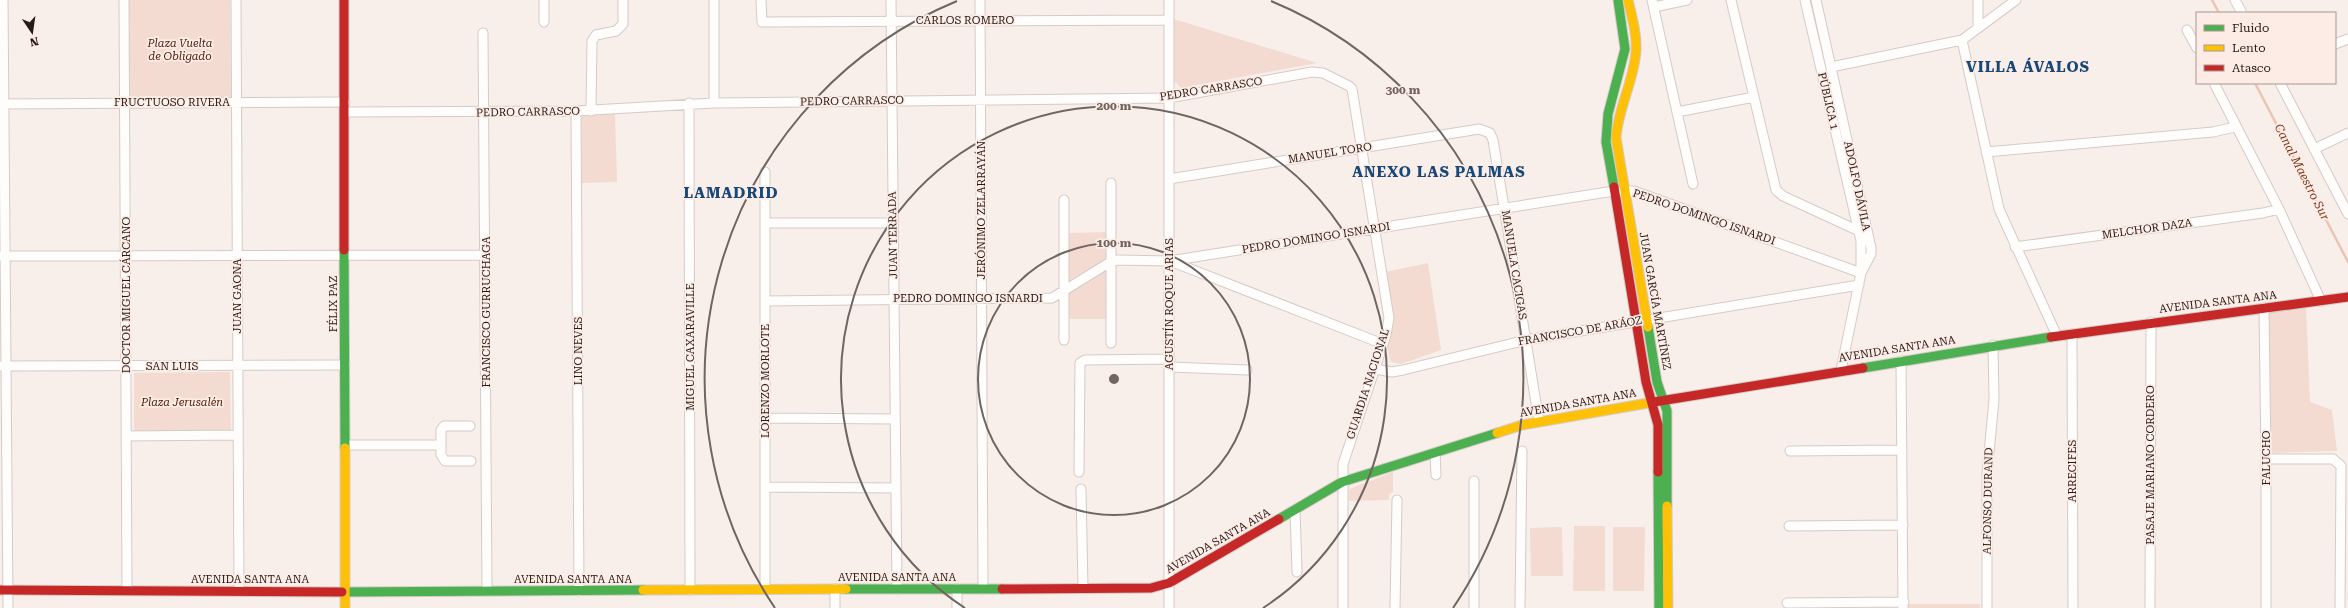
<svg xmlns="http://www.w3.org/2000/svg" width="2348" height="608" viewBox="0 0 2348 608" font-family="'Roboto Serif',serif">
<rect width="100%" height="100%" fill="#f8efeb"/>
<path fill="#f3dbd1" d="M128,0H230L231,97L129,98Z
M1174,19L1317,63L1181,88L1174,81Z
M615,112L617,182L582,183L581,114Z
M1109,232L1108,258L1068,281L1066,233Z
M1428,263L1441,350L1401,364L1391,362C1384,346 1391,338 1393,322C1395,310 1387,285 1385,272Z
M1109,268V319H1068L1067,294Z
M2306,307L2310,402L2332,410L2337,451L2272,453L2267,311Z
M230,372L231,431L134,432V373Z
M1393,472V492L1389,494V500L1349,501V489Z
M1574,526H1605V591H1573Z
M1562,527L1563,576H1531L1530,528Z
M1613,527H1645L1644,591H1613Z
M1906,604H1980V608H1906Z"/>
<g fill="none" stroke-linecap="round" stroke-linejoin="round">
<path stroke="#ecc4b4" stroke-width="2.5" d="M2212,0L2219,13
M2255,83L2348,262"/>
<defs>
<path id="street" d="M3,0L8,608
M124,0L127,590
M236,0L239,591
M544,0V22
M761,0L762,22L1169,20
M891,0L897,589
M980,0L983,589
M1169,0V608
M1652,0L1693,184
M1731,0L1776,190L1783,196L1859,231
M1805,0L1861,241V272
M1816,0L1871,248V254L1861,273L1841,370
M1978,0V27
M2235,0L2242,13
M1654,7L1687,0
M2187,30L2197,48
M483,33L487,591
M1962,40L2016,0
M2335,44L2348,39
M1831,67L1962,40L1999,209L2057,336
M2214,83L2279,209L2321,301
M2280,83L2348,214
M689,103L690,590
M714,103V0
M0,104L345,102
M576,111L579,591
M591,111L592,41L596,35L616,31L623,24V0
M345,112L576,111L714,103L1169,98L1312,72L1323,73L1349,86L1352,89L1389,318L1386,335L1343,464V608
M1677,112L1754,97
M2314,149L2348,133
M1986,152L2213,132L2235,127
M765,172V590
M1169,179L1479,129L1490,133L1493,140L1539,421
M1064,200V340
M765,223H893
M2015,247L2263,213L2279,209
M0,256L486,255
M1170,261L1383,344
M765,301L1052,298L1112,261L1119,260L1169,261L1614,191H1634L1861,273
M2264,308L2266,459V608
M2072,334L2073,608
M1111,343V183
M1901,361L1903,608
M0,366L345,365
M1170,367L1247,370
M1375,369L1392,372L1403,370L1526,340L1859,285
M765,418L895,419
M470,426H444L441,430V455L445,461H471
M126,436L238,435
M345,445H441
M1790,451L1902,450
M1435,453L1436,475
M2266,459H2333L2341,466L2340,608
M1079,472L1080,363L1085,360L1170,359
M765,487L896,488
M1081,489L1083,588
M1295,510L1297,572
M1789,526L1903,525
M1787,603L1904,602
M835,608V589
M957,608V589
M1395,608L1397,500
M1474,608V481
M1520,608L1522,451
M1987,608V474L1994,400L1993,345
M2150,608L2151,322"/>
<path id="fast" d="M1614,187L1606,142L1608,114L1625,49L1618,0
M344,250L345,448
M1648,327L1657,382L1667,411V506
M1863,368L2051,337
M1658,472L1659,608
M1279,519L1342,482L1497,433
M846,589H1002
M342,592L643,590"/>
<path id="slow" d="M1628,0C1632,17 1637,34 1636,51C1634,81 1618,108 1616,138L1648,327
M1497,433L1522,425L1654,402
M345,448V608
M1667,506L1668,608
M643,590L846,589"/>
<path id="jam" d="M344,0V250
M1614,187L1646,382L1658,425V472
M2051,337L2348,297
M1654,402L1863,368
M1002,589L1151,588L1169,583L1279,519
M0,590L342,592"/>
</defs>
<use href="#street" stroke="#d4cbc7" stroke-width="11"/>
<use href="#fast" stroke="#d4cbc7" stroke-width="11"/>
<use href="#slow" stroke="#d4cbc7" stroke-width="11"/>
<use href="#jam" stroke="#d4cbc7" stroke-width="11"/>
<use href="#street" stroke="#fefdfc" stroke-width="9"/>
<use href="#fast" stroke="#4caf50" stroke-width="9"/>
<use href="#slow" stroke="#ffc107" stroke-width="9"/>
<use href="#jam" stroke="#c62828" stroke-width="9"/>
</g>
<g fill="none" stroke="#6f6561" stroke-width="2">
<circle cx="1114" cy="379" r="136"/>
<path d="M965 608A273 273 0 1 1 1263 608"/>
<path d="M775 608A409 409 0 0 1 957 1M1271 1A409 409 0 0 1 1453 608"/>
</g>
<g text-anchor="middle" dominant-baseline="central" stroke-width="3.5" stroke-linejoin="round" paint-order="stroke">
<g font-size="11" fill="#251b17" stroke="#fdece6">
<text x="965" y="20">CARLOS ROMERO</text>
<text transform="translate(1211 89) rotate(-9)">PEDRO CARRASCO</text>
<text transform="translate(852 101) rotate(-1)">PEDRO CARRASCO</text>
<text transform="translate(1828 101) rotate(77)">PÚBLICA 1</text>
<text x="172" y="102">FRUCTUOSO RIVERA</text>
<text transform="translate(528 112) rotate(-1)">PEDRO CARRASCO</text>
<text transform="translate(1330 153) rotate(-9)">MANUEL TORO</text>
<text transform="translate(1857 186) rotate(78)">ADOLFO DÁVILA</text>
<text transform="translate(981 210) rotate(-90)">JERÓNIMO ZELARRAYÁN</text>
<text transform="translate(1704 217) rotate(19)">PEDRO DOMINGO ISNARDI</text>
<text transform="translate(2147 229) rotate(-8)">MELCHOR DAZA</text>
<text transform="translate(893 235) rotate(-91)">JUAN TERRADA</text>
<text transform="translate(1316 238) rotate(-9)">PEDRO DOMINGO ISNARDI</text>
<text transform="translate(1514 265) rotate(81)">MANUELA CACIGAS</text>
<text transform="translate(126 295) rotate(-90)">DOCTOR MIGUEL CÁRCANO</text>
<text transform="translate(237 296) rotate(-90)">JUAN GAONA</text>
<text x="968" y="298">PEDRO DOMINGO ISNARDI</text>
<text transform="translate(1655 301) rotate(80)">JUAN GARCÍA MARTÍNEZ</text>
<text transform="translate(2218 302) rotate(-7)">AVENIDA SANTA ANA</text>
<text transform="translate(333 304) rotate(-90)">FÉLIX PAZ</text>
<text transform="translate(1169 304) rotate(-90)">AGUSTÍN ROQUE ARIAS</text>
<text transform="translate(486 312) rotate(-90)">FRANCISCO GURRUCHAGA</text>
<text transform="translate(1580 331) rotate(-10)">FRANCISCO DE ARÁOZ</text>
<text transform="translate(690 347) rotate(-90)">MIGUEL CAXARAVILLE</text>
<text transform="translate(1897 349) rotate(-9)">AVENIDA SANTA ANA</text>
<text transform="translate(578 351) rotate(-90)">LINO NEVES</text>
<text x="172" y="366">SAN LUIS</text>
<text transform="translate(765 381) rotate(-90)">LORENZO MORLOTE</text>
<text transform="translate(1368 384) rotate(-72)">GUARDIA NACIONAL</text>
<text transform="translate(1578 403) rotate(-10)">AVENIDA SANTA ANA</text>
<text transform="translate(2266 458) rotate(-90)">FALUCHO</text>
<text transform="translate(2150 465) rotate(-90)">PASAJE MARIANO CORDERO</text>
<text transform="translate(2072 471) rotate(-90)">ARRECIFES</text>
<text transform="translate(1988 501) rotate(-89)">ALFONSO DURAND</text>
<text transform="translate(1218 541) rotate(-30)">AVENIDA SANTA ANA</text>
<text x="897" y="577">AVENIDA SANTA ANA</text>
<text x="250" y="579">AVENIDA SANTA ANA</text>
<text x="573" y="579">AVENIDA SANTA ANA</text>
</g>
<g font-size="11" font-style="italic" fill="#4b1a05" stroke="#fdece6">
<text x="180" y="43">Plaza Vuelta<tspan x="180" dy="13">de Obligado</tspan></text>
<text x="182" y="402">Plaza Jerusalén</text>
</g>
<g font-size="12" font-style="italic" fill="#7c3a1f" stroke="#fdece6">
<text transform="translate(2302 172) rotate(63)">Canal Maestro Sur</text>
</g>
<g font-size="15" font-weight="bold" letter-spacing="1" fill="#16497b" stroke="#fdece6">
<text x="2028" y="67">VILLA ÁVALOS</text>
<text x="1439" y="172">ANEXO LAS PALMAS</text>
<text x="731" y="193">LAMADRID</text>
</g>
</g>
<circle cx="1114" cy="379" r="6" fill="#6f6561" stroke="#fdece6" stroke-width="2"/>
<g font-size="12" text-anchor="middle" font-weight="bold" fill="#6f6561" stroke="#fdece6" stroke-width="3.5" stroke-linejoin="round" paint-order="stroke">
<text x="1403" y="94">300 m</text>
<text x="1114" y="110">200 m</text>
<text x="1114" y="247">100 m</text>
</g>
<rect x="2196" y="12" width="140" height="72" fill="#fdece6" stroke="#a79893"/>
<rect x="2204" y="25" width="20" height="6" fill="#4caf50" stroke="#a79893"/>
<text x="2232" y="32" font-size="12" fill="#251b17">Fluido</text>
<rect x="2204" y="45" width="20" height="6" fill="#ffc107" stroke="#a79893"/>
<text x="2232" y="52" font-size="12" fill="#251b17">Lento</text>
<rect x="2204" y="65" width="20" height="6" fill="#c62828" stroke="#a79893"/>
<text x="2232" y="72" font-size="12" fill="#251b17">Atasco</text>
<g transform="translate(32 32) rotate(167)" stroke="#fdece6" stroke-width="3" paint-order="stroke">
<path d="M0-3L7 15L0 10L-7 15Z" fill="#251b17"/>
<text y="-6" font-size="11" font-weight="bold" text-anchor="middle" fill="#251b17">N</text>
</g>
</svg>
